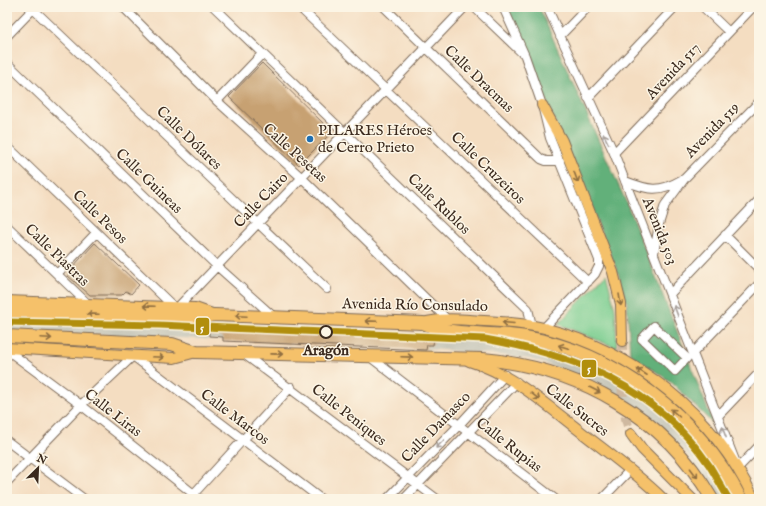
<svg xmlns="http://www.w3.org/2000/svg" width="766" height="506" viewBox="0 0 766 506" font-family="'IM FELL English',serif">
<rect width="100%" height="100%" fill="#fcf5e5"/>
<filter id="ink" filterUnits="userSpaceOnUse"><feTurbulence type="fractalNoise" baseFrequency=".025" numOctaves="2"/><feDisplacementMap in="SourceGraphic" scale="8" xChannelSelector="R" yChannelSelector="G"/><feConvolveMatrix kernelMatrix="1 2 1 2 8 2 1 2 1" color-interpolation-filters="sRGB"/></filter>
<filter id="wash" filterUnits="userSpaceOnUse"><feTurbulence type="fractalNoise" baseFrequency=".012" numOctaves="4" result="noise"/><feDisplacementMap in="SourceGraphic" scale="16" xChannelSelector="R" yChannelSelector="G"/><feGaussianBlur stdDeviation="0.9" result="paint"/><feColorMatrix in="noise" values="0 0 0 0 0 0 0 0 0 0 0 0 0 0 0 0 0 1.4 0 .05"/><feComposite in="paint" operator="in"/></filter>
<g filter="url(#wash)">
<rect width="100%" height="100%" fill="#f4ddc1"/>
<path fill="#c5c5b8" d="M7,319L75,323H150L487,336L552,349L580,358L615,375L654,402L696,443L716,470L733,499H719L683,449L657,424L626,400L589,379L530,359L499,355L443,350L7,330Z"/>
<path fill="#79cd8f" stroke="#5a7c56" d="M606,274L615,308L617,348L558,324Z"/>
<path fill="#62b07a" stroke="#4e6d4c" d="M507,7H539L627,204L714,425L671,382L630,354L627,303L618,273Z"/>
<g id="blocks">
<path fill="#c7a172" d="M262,63L332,132L299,165L229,97Z
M95,243L139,285L131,294L126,291L122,295H90L68,276L69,271Z
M223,326L427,333V339H434L433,345H427L426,350L223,341V337L209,336V330H223Z"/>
</g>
</g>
<g filter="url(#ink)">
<use href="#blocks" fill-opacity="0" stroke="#7c6957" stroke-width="1"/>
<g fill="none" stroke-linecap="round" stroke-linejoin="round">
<path stroke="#cfb9a0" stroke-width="10" stroke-dasharray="10 5" stroke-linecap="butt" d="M622,341C623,371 619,406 631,434"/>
<defs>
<path id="minor" d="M31,7L327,289
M123,7L217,101L302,178L448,320
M214,7L528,309L532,326
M299,7L588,282
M384,7L541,159L546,161H560
M474,7L521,52
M503,7L525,56L542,105L550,138L599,260V266L595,274L544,328
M547,7L614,153L738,468L759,446
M703,7L729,32
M7,36L35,7
M560,36L588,7
M7,63L217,266L274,317
M588,98L675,7
M217,101L262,54
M7,146L175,308
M614,153L753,7
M625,181C648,190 659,193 681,180
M7,226L88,304
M725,235L759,269
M654,253L659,224L665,205L685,178L759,102
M57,274L96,233
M670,294L759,200
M177,308L465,7
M654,326L687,358L675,371L642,339Z
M7,350L81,405L200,499
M693,353L759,284
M244,354L437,499
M370,357L555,499
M718,416L759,373
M7,441L84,499
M7,482L81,405L133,356L321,499
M189,499L291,387
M387,499L459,425L505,375
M404,499L517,382
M602,499L630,470"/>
<path id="major" d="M542,105L562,141L613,272L621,304L622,341
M7,301L195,308L215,315
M423,323C443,317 463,320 484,321C504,322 524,323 544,328C634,351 714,414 754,499
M7,348L174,358L196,352
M469,361C512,374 545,404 580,431C608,453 638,474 663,499
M631,434L642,449L692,499"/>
<path id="highway" d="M7,311L196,318L215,315L423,323C454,337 492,331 525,337C617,353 698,416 741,499
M7,336L172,344L196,352L483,359C578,368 664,415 712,499"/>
</defs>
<use href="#minor" stroke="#7c6957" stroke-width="10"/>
<use href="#major" stroke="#7c6957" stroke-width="12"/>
<use href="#highway" stroke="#7c6957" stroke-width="14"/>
<use href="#minor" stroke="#fff" stroke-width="8"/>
<use href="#major" stroke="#f5c16b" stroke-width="10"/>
<use href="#highway" stroke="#f5c16b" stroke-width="12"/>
<defs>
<path id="metro-1" d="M7,322L159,325L485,339C575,355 655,386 709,465C716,476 722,488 729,499"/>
</defs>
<use href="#metro-1" stroke="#fcf5e5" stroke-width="10"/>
<use href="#metro-1" stroke="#b18e0c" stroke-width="7"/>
</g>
<defs><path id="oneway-shaft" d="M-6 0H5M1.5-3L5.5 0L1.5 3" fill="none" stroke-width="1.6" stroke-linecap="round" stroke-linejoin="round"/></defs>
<g stroke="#a79f9a">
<use href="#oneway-shaft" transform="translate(606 139) rotate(-116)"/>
<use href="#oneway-shaft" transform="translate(676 311) rotate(-111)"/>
<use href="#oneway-shaft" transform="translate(724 432) rotate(-111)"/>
<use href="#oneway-shaft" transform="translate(440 444) rotate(135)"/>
</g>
<g stroke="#8f6e41">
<use href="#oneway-shaft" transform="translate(576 177) rotate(69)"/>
<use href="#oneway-shaft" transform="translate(620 300) rotate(81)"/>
<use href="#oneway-shaft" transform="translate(149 306) rotate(-178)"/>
<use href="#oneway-shaft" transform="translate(93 314) rotate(-178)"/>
<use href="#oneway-shaft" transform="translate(241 316) rotate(-177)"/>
<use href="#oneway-shaft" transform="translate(371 321) rotate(-178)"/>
<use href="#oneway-shaft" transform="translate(508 323) rotate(-175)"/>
<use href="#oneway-shaft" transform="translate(46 338) rotate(3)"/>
<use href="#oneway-shaft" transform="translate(564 347) rotate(-162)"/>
<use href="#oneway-shaft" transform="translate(277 354) rotate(1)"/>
<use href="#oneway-shaft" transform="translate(158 357) rotate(3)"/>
<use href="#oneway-shaft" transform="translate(407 357) rotate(2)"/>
<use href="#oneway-shaft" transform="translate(642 372) rotate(-147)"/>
<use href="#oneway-shaft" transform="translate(595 390) rotate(27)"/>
<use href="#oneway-shaft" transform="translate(535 396) rotate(38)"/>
<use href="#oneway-shaft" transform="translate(675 413) rotate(-138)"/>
<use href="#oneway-shaft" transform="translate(694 473) rotate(53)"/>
</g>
</g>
<circle fill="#1f6fb2" stroke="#fcf5e5" stroke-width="1.5" cx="310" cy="139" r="4"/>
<circle fill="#fcf5e5" stroke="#3b2a1e" stroke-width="2" cx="326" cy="332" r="6"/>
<g text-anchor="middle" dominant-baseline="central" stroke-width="3" stroke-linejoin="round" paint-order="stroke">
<g font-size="15" fill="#3b2a1e" stroke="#fcf5e5">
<text transform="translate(673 71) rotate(-47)">Avenida 517</text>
<text transform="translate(479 79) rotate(44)">Calle Dracmas</text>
<text transform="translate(712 130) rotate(-46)">Avenida 519</text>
<text transform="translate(189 138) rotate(44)">Calle Dólares</text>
<text transform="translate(295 153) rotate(42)">Calle Pesetas</text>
<text transform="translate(488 168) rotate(44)">Calle Cruzeiros</text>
<text transform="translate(149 181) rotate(44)">Calle Guineas</text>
<text transform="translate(261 200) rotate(-46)">Calle Cairo</text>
<text transform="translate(439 204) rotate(44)">Calle Rublos</text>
<text transform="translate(100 217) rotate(44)">Calle Pesos</text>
<text transform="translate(660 231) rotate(68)">Avenida 503</text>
<text transform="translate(57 255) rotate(44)">Calle Piastras</text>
<text transform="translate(415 305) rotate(1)">Avenida Río Consulado</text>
<text transform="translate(577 410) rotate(38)">Calle Sucres</text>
<text transform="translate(113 413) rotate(38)">Calle Liras</text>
<text transform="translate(349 415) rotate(38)">Calle Peniques</text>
<text transform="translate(235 417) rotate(37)">Calle Marcos</text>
<text transform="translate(436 427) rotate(-46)">Calle Damasco</text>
<text transform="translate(509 445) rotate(38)">Calle Rupias</text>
</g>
<g font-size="15" fill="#3b2a1e" stroke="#fcf5e5" text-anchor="start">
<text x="318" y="130">PILARES Héroes<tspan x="318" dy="17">de Cerro Prieto</tspan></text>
</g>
<g font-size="15" font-weight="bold" fill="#3b2a1e" stroke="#fcf5e5">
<text x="326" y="350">Aragón</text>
</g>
</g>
<g stroke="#fcf5e5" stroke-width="1.5">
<rect x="195" y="317" width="15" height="19" rx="4" fill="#b18e0c"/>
<rect x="581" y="359" width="16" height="19" rx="4" fill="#b18e0c"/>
</g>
<g font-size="11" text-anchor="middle" font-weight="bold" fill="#fff">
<text x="202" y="331">5</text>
<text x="589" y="372">5</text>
</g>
<rect width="766" height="506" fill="none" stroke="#fcf5e5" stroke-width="24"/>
<g transform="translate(38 468) rotate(24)" stroke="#fcf5e5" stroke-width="3" paint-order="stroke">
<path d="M0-3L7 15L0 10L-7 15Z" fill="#3b2a1e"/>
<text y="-6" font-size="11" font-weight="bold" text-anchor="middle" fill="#3b2a1e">N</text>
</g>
</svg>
